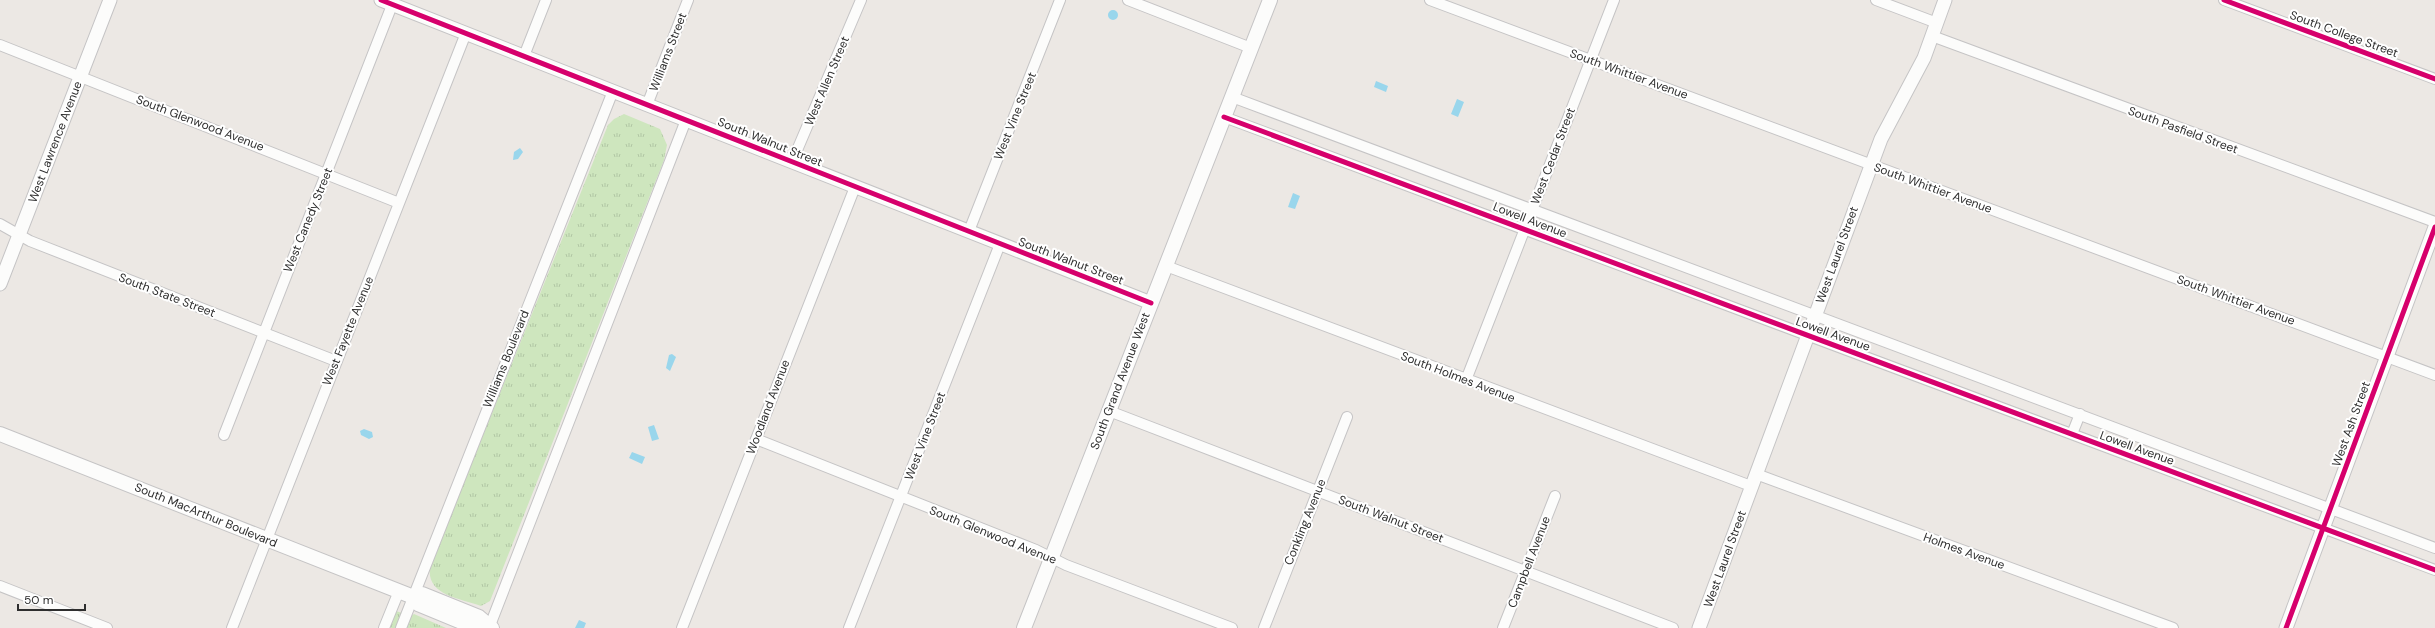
<svg xmlns="http://www.w3.org/2000/svg" width="2435" height="628" viewBox="0 0 2435 628" font-family="'DM Sans',sans-serif">
<defs>
<pattern id="park-tufts" width="24" height="20" patternUnits="userSpaceOnUse"><rect width="24" height="20" fill="#cee6be"/><path d="M3 7l-1-3M5 7V3M7 7l1-3M15 17l-1-3M17 17v-4M19 17l1-3" fill="none" stroke="#b1c6a4"/></pattern>
</defs>
<rect width="100%" height="100%" fill="#ece8e4"/>
<path fill="url(#park-tufts)" d="M624,114L660,129L667,145L664,160L490,601L481,606C458,598 426,595 430,567L608,125L614,119Z
M396,611L411,616L414,614L446,628H389Z"/>
<path fill="#99d6ec" d="M1108 15a5 5 0 1 1 10 0a5 5 0 1 1-10 0Z
M1376,81L1388,86L1386,92L1374,87Z
M1457,99L1464,102L1458,117L1451,114Z
M520,148L523,152L518,159L513,160L514,152Z
M1293,193L1300,196L1295,209L1288,207Z
M672,354L676,357L670,371L666,368L669,355Z
M654,425L659,439L652,441L648,427Z
M364,429L372,432L373,437L369,439L361,435L360,431Z
M632,452L645,457L642,464L629,458Z
M579,620L586,623L584,628H575Z"/>
<g fill="none" stroke-linecap="round" stroke-linejoin="round">
<defs>
<path id="minor" d="M1128,0L1251,48
M1430,0L2435,375
M1876,0L1937,23
M2224,0L2435,79
M1932,36L2435,222
M0,45L399,203
M524,56L546,0
M1232,97L2435,548
M647,105L688,0
M1224,117L2435,570
M792,162L861,0
M0,224L30,241L336,361
M969,231L1060,0
M1166,266L1751,486
M1466,380L1614,0
M1109,411L1673,628
M2072,434L2080,414
M224,435L394,0
M756,439L1036,550L1066,565L1232,628
M1756,474L2173,628
M0,586L107,628
M232,628L466,33
M384,628L399,591
M401,628L613,91
M489,628L686,120
M682,628L855,187
M849,628L1000,244
M1264,628L1347,417
M1503,628L1555,496"/>
<path id="tertiary" d="M381,0L1151,303
M0,284L110,0
M1699,628L1881,139L1924,58L1945,0
M2286,628L2435,227"/>
<path id="secondary" d="M0,434L411,596L418,604L476,628L489,627
M411,596L422,594L479,617L492,628
M1024,628L1270,0"/>
</defs>
<use href="#minor" stroke="#c5c4c5" stroke-width="12"/>
<use href="#tertiary" stroke="#c5c4c5" stroke-width="15"/>
<use href="#secondary" stroke="#c5c4c5" stroke-width="16"/>
<use href="#minor" stroke="#fcfcfb" stroke-width="10"/>
<use href="#tertiary" stroke="#fcfcfb" stroke-width="13"/>
<use href="#secondary" stroke="#fcfcfb" stroke-width="14"/>
<defs>
<path id="cycleway" d="M381,0L1151,303
M2224,0L2435,79
M1224,117L2435,570
M2286,628L2435,227"/>
</defs>
<use href="#cycleway" stroke="#fff" stroke-width="8"/>
<use href="#cycleway" stroke="#d6006c" stroke-width="5"/>
</g>
<g text-anchor="middle" dominant-baseline="central" stroke-width="4" stroke-linejoin="round" paint-order="stroke">
<g font-size="12" fill="#2e2e2e" stroke="#fff">
<text transform="translate(2344 34) rotate(20)">South College Street</text>
<text transform="translate(668 52) rotate(-69)">Williams Street</text>
<text transform="translate(1629 74) rotate(20)">South Whittier Avenue</text>
<text transform="translate(827 81) rotate(-67)">West Allen Street</text>
<text transform="translate(1015 116) rotate(-68)">West Vine Street</text>
<text transform="translate(200 123) rotate(21)">South Glenwood Avenue</text>
<text transform="translate(2183 130) rotate(20)">South Pasfield Street</text>
<text transform="translate(55 142) rotate(-69)">West Lawrence Avenue</text>
<text transform="translate(770 142) rotate(22)">South Walnut Street</text>
<text transform="translate(1553 156) rotate(-69)">West Cedar Street</text>
<text transform="translate(1933 188) rotate(20)">South Whittier Avenue</text>
<text transform="translate(308 220) rotate(-68)">West Canedy Street</text>
<text transform="translate(1530 220) rotate(21)">Lowell Avenue</text>
<text transform="translate(1837 255) rotate(-70)">West Laurel Street</text>
<text transform="translate(1071 261) rotate(21)">South Walnut Street</text>
<text transform="translate(167 295) rotate(21)">South State Street</text>
<text transform="translate(2236 300) rotate(20)">South Whittier Avenue</text>
<text transform="translate(348 331) rotate(-68)">West Fayette Avenue</text>
<text transform="translate(1833 334) rotate(20)">Lowell Avenue</text>
<text transform="translate(506 359) rotate(-68)">Williams Boulevard</text>
<text transform="translate(1458 377) rotate(21)">South Holmes Avenue</text>
<text transform="translate(1120 381) rotate(-69)">South Grand Avenue West</text>
<text transform="translate(768 407) rotate(-69)">Woodland Avenue</text>
<text transform="translate(2351 424) rotate(-70)">West Ash Street</text>
<text transform="translate(925 436) rotate(-69)">West Vine Street</text>
<text transform="translate(2137 448) rotate(20)">Lowell Avenue</text>
<text transform="translate(206 515) rotate(22)">South MacArthur Boulevard</text>
<text transform="translate(1391 519) rotate(21)">South Walnut Street</text>
<text transform="translate(1305 522) rotate(-68)">Conkling Avenue</text>
<text transform="translate(993 535) rotate(22)">South Glenwood Avenue</text>
<text transform="translate(1964 551) rotate(20)">Holmes Avenue</text>
<text transform="translate(1725 559) rotate(-70)">West Laurel Street</text>
<text transform="translate(1529 562) rotate(-69)">Campbell Avenue</text>
</g>
</g>
<path d="M18 604v6h67v-6" fill="none" stroke="#2e2e2e" stroke-width="2"/>
<text x="24" y="604" font-size="12" fill="#2e2e2e" stroke="#ffffff" stroke-width="3" paint-order="stroke">50 m</text>
</svg>
